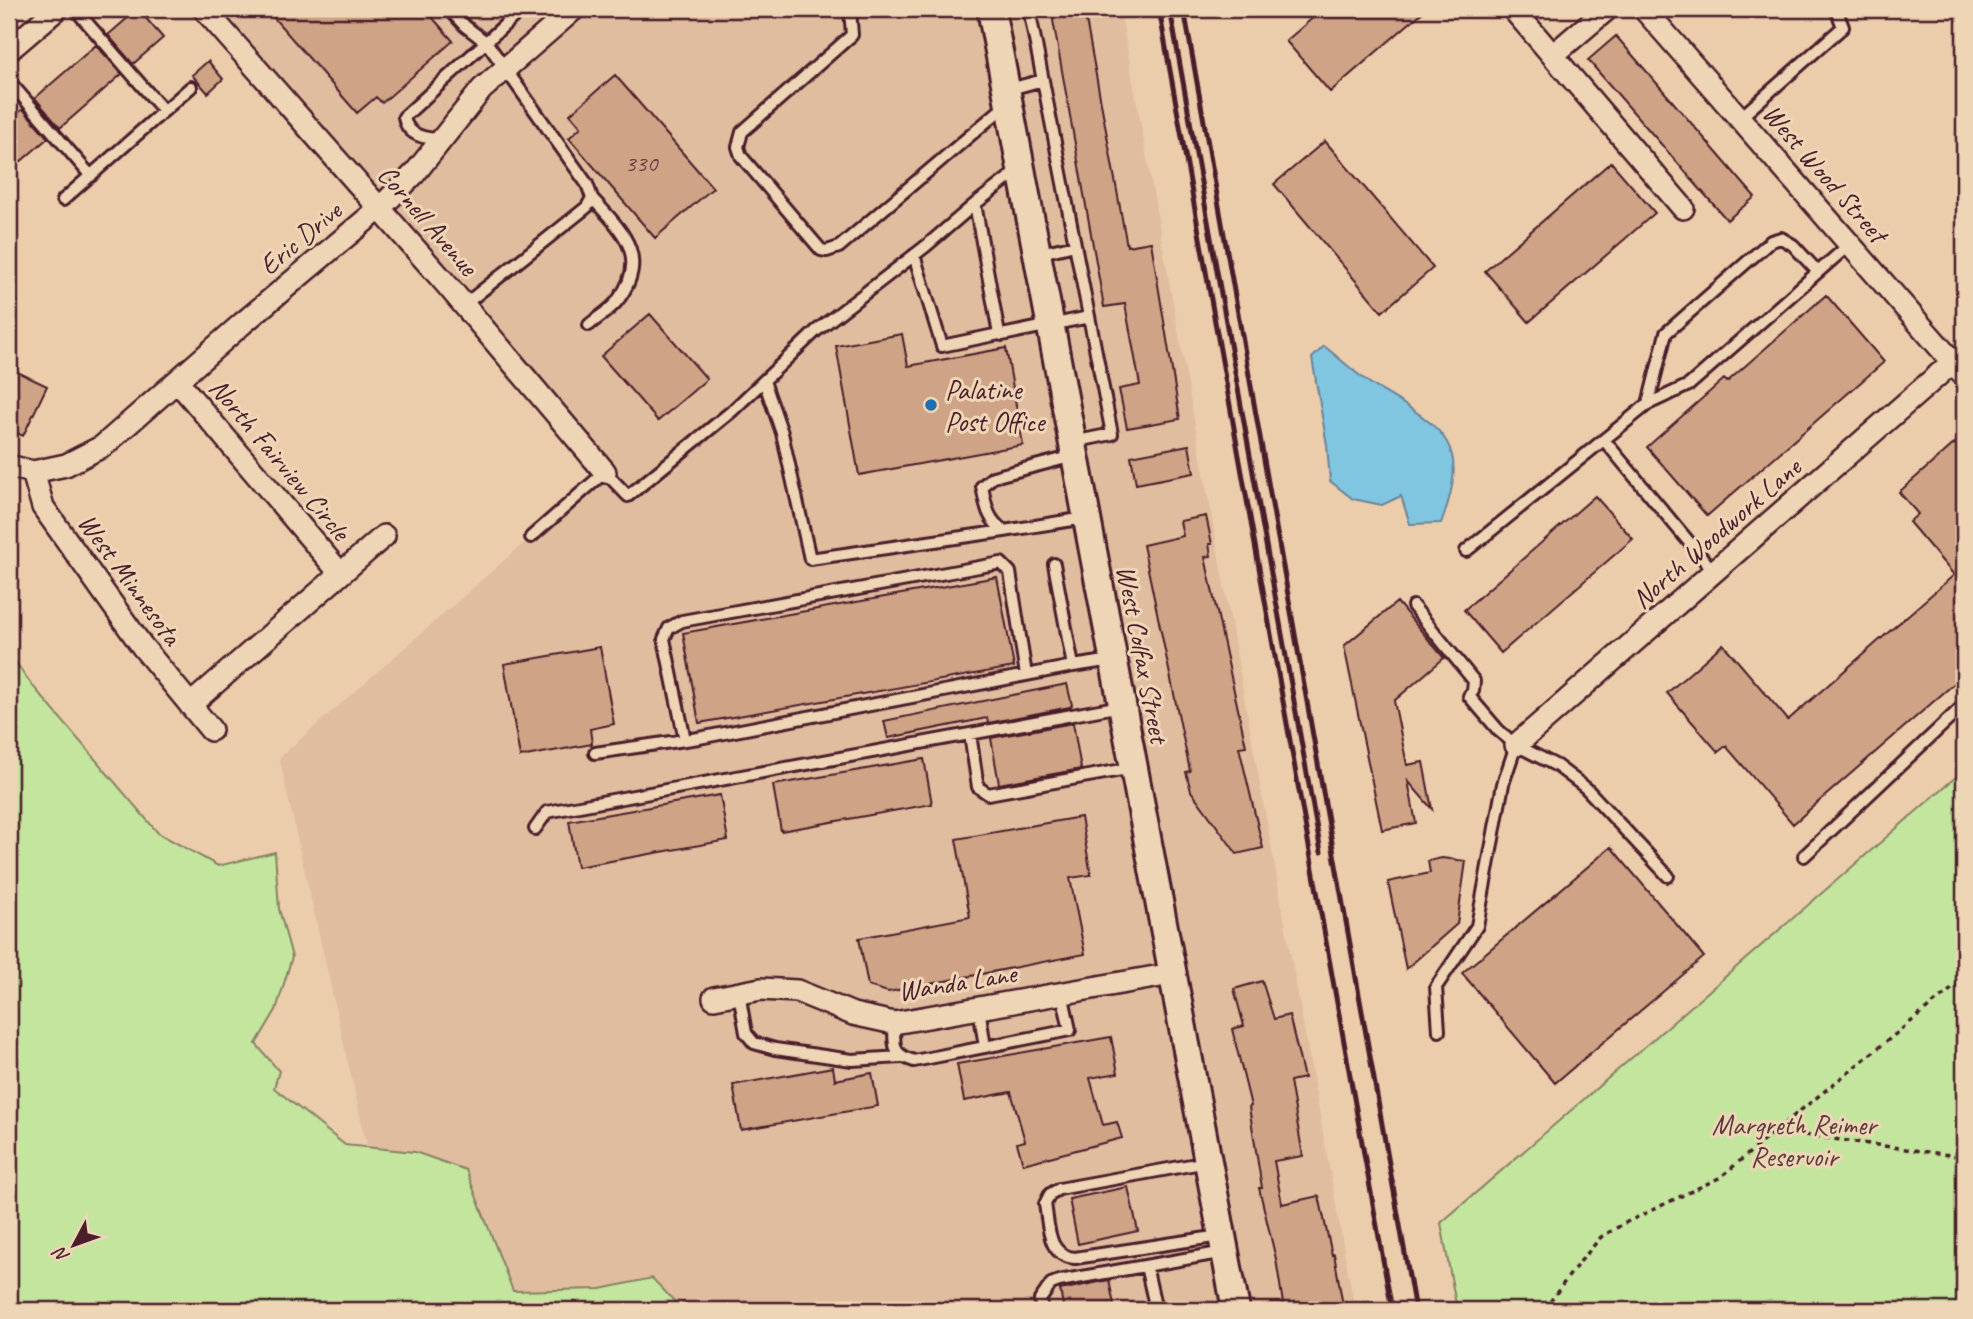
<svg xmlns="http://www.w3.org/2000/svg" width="1973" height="1319" viewBox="0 0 1973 1319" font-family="Caveat,sans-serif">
<rect width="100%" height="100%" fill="#ebcdac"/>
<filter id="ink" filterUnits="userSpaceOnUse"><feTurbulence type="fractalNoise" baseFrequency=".0143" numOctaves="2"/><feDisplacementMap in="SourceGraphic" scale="14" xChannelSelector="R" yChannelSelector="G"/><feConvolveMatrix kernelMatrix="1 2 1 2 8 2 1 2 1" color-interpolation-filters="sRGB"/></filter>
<g filter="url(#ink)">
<path fill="#e0bd9f" d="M203,9H1120L1355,1310H404L279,758L605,472Z"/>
<path fill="#c3e59e" stroke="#868264" stroke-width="2" d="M9,653L32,685L158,833L218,866L275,852L279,909L292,957L276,1010L256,1044L279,1071L274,1088L345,1145L415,1152L466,1170L513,1291L601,1289L652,1278L678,1305L674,1310H22L9,1301Z
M1964,770V1310H1457L1441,1223Z"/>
<path fill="#80c6e1" stroke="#6a8398" stroke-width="2" d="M1324,346C1342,360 1359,377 1379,389C1444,428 1472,443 1441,523L1410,524L1401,496L1382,505L1353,499L1330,481L1327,445L1312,358Z"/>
<path fill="#cfa386" stroke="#4a1f2b" stroke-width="2" d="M138,9L163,38L133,64L108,35Z
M266,9H425L453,41L382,103L376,97L357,113Z
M1051,9H1084L1127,246L1151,242L1180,419L1127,428L1119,389L1140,385L1125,304L1104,307Z
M1323,9H1426L1330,92L1286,41Z
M1616,36L1755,197L1727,220L1588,60Z
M96,45L122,74L60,128L35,98Z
M208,61L223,79L208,93L192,75Z
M615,75L713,188L655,238L569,138L581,127L570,114Z
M23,109L48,138L19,163L9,152V121Z
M1325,141L1433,268L1382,312L1274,184Z
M1611,162L1655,213L1529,322L1485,271Z
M1826,295L1884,362L1707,516L1647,447L1724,379L1727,382Z
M650,314L707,379L658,421L601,356Z
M902,334L908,366L1006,348L1023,445L859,475L836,346Z
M9,368L47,386L23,436L9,429Z
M1955,443L1964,454V675L1793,824L1726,746L1718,752L1667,693L1723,644L1788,720L1954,575L1909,522L1918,514L1899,492Z
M1189,445L1194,473L1136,484L1131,456Z
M1595,496L1633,539L1501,653L1464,610Z
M1206,516L1212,544H1209L1211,556L1205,557L1246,746L1239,747L1263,848L1237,854L1191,791L1186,772L1190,771L1143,545L1183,536L1180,521Z
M997,577L1014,667L699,723L683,633Z
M1397,602L1444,658L1394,701L1407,765L1423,762L1432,809L1408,781L1416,823L1382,830L1344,646Z
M600,647L614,724L590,729L592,744L520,757L504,664Z
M1067,684L1072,705L1070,707L988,723L987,718L888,738L884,721Z
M1073,723L1081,769L999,784L991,738Z
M924,759L932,804L781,831L773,785Z
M720,795L728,840L577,867L569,821Z
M1081,817L1091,875L1070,878L1085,954L888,992L868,986L859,938L970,917L956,839Z
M1611,847L1704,957L1555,1083L1462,973Z
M1442,858L1466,861L1457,924L1406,969L1388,882L1430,873L1428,861Z
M1262,981L1274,1019L1289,1015L1304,1078L1290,1081L1303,1156L1274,1161L1282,1204L1319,1196L1332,1255L1334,1254L1342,1300L1346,1304L1339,1310H1284L1276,1259L1259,1188H1262L1249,1107L1251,1106L1232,1029L1244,1026L1234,989Z
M1111,1037L1118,1073L1090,1078L1103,1125L1117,1122L1122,1138L1023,1164L1017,1143L1025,1141L1011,1092L964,1101L957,1064Z
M833,1067L835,1080L872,1073L878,1106L741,1130L733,1085Z
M1128,1187L1138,1231L1078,1244L1069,1199Z
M1109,1280L1115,1310H1064L1060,1290Z"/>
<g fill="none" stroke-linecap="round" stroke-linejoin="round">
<defs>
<path id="service" d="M75,9L164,111
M449,9L465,26L487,43L587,184L592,198L587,207L464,305
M850,9L852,35L742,132L738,147L741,156L821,250L827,251L839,247L1006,105
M1029,9L1112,434L1073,442
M9,81L91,176
M1006,90L1043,80
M1740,118L1843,27L1836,9
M442,139C425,139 407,136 404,117L522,9
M63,200L191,87
M975,204L999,334L1002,335L1089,317
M1037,254L1075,245
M914,255L942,346L999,334
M589,325C598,317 611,310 618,300C651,256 621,230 592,198
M764,381L782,433L810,559L1004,531
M1648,404L1666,333L1771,241L1781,238L1793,245L1818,272
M1604,440L1714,572
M1074,456L993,477L982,486C986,506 987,519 1004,531L1085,518
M531,537L605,472L628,496L732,411L816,331L926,246L975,204L1020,169
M1466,551L1648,404L1689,385L1850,244
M1054,564L1073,666L1112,660
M1413,606L1474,681L1473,691L1469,696L1499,731L1516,745L1557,766L1586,788L1668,876
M970,734L978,787L988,794L1133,768
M685,740L664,639L669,628L682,621L1001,563L1010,572L1026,675
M595,753L699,738L1073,666
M535,829L547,812L1121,706
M1804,856L1964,705
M739,993L746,1033L754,1043L775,1049L852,1060L901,1057
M979,1008L985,1047
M894,1023C895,1044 890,1054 914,1061L1070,1030L1062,993
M1439,1031L1436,987L1477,926L1503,784L1516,745
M1207,1162L1059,1189L1050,1194L1045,1204C1049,1226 1047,1256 1075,1258L1220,1236
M1146,1266L1156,1310
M1042,1310L1040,1300L1051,1284L1059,1281L1225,1252"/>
<path id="minor" d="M204,9L447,285L605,472
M1513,9L1683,208
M1644,9L1964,375
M9,50L57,9
M1553,55L1607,9
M177,381L340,573
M9,466L33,472L43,507L142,646L211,730
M33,472L66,465L103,446L243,323L380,208L415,173L482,89L574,9
M190,705L384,536
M1516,745L1953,362
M714,998L761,989L797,991L853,1014L894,1023L1172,974"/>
<path id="tertiary" d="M991,9L1236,1310"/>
</defs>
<use href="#service" stroke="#4a1f2b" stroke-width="16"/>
<use href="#minor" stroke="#4a1f2b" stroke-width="26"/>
<use href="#tertiary" stroke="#4a1f2b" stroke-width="32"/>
<path stroke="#4a1f2b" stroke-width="3.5" stroke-dasharray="5 5" stroke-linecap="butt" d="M1775,1131L1964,1157
M1544,1310L1574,1269L1601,1237L1625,1223L1721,1177L1775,1131L1964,979"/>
<use href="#service" stroke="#eed5b6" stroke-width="10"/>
<use href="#minor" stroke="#eed5b6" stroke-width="21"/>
<use href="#tertiary" stroke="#eed5b6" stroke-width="26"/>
<path stroke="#4a1f2b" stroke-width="5" d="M1159,9L1392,1310
M1170,9L1321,852
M1184,9L1415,1310"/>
</g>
</g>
<circle fill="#1f6fb2" stroke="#eed5b6" stroke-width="2.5" cx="931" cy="405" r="7"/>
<g text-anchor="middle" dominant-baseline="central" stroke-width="6" stroke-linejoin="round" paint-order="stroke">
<g font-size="24" fill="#6b4042">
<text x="641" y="163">330</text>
</g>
<g font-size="28" fill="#4a1f2b" stroke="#eed5b6">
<text transform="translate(1825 173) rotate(49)">West Wood Street</text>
<text transform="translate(428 220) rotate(49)">Cornell Avenue</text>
<text transform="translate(300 238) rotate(-40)">Eric Drive</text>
<text transform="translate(280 459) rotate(50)">North Fairview Circle</text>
<text transform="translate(1716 533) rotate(-41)">North Woodwork Lane</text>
<text transform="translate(130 579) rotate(54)">West Minnesota</text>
<text transform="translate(1143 654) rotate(79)">West Colfax Street</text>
<text transform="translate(957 982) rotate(-9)">Wanda Lane</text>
</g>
<g font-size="28" fill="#4a1f2b" stroke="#eed5b6" text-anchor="start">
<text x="945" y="389">Palatine<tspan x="945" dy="32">Post Office</tspan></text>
</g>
<g font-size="28" fill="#5c3d3c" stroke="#eed5b6">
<text x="1794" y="1124">Margreth Reimer<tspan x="1794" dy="32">Reservoir</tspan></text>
</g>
</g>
<rect width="1973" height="1319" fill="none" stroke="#eed5b6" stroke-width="35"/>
<rect x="18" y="18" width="1938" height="1284" fill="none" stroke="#4a1f2b" stroke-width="2.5" filter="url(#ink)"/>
<g transform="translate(74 1245) rotate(229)" stroke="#eed5b6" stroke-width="5" paint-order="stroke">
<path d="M0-5L12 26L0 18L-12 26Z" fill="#4a1f2b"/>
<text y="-10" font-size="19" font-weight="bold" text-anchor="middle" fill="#4a1f2b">N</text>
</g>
</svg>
